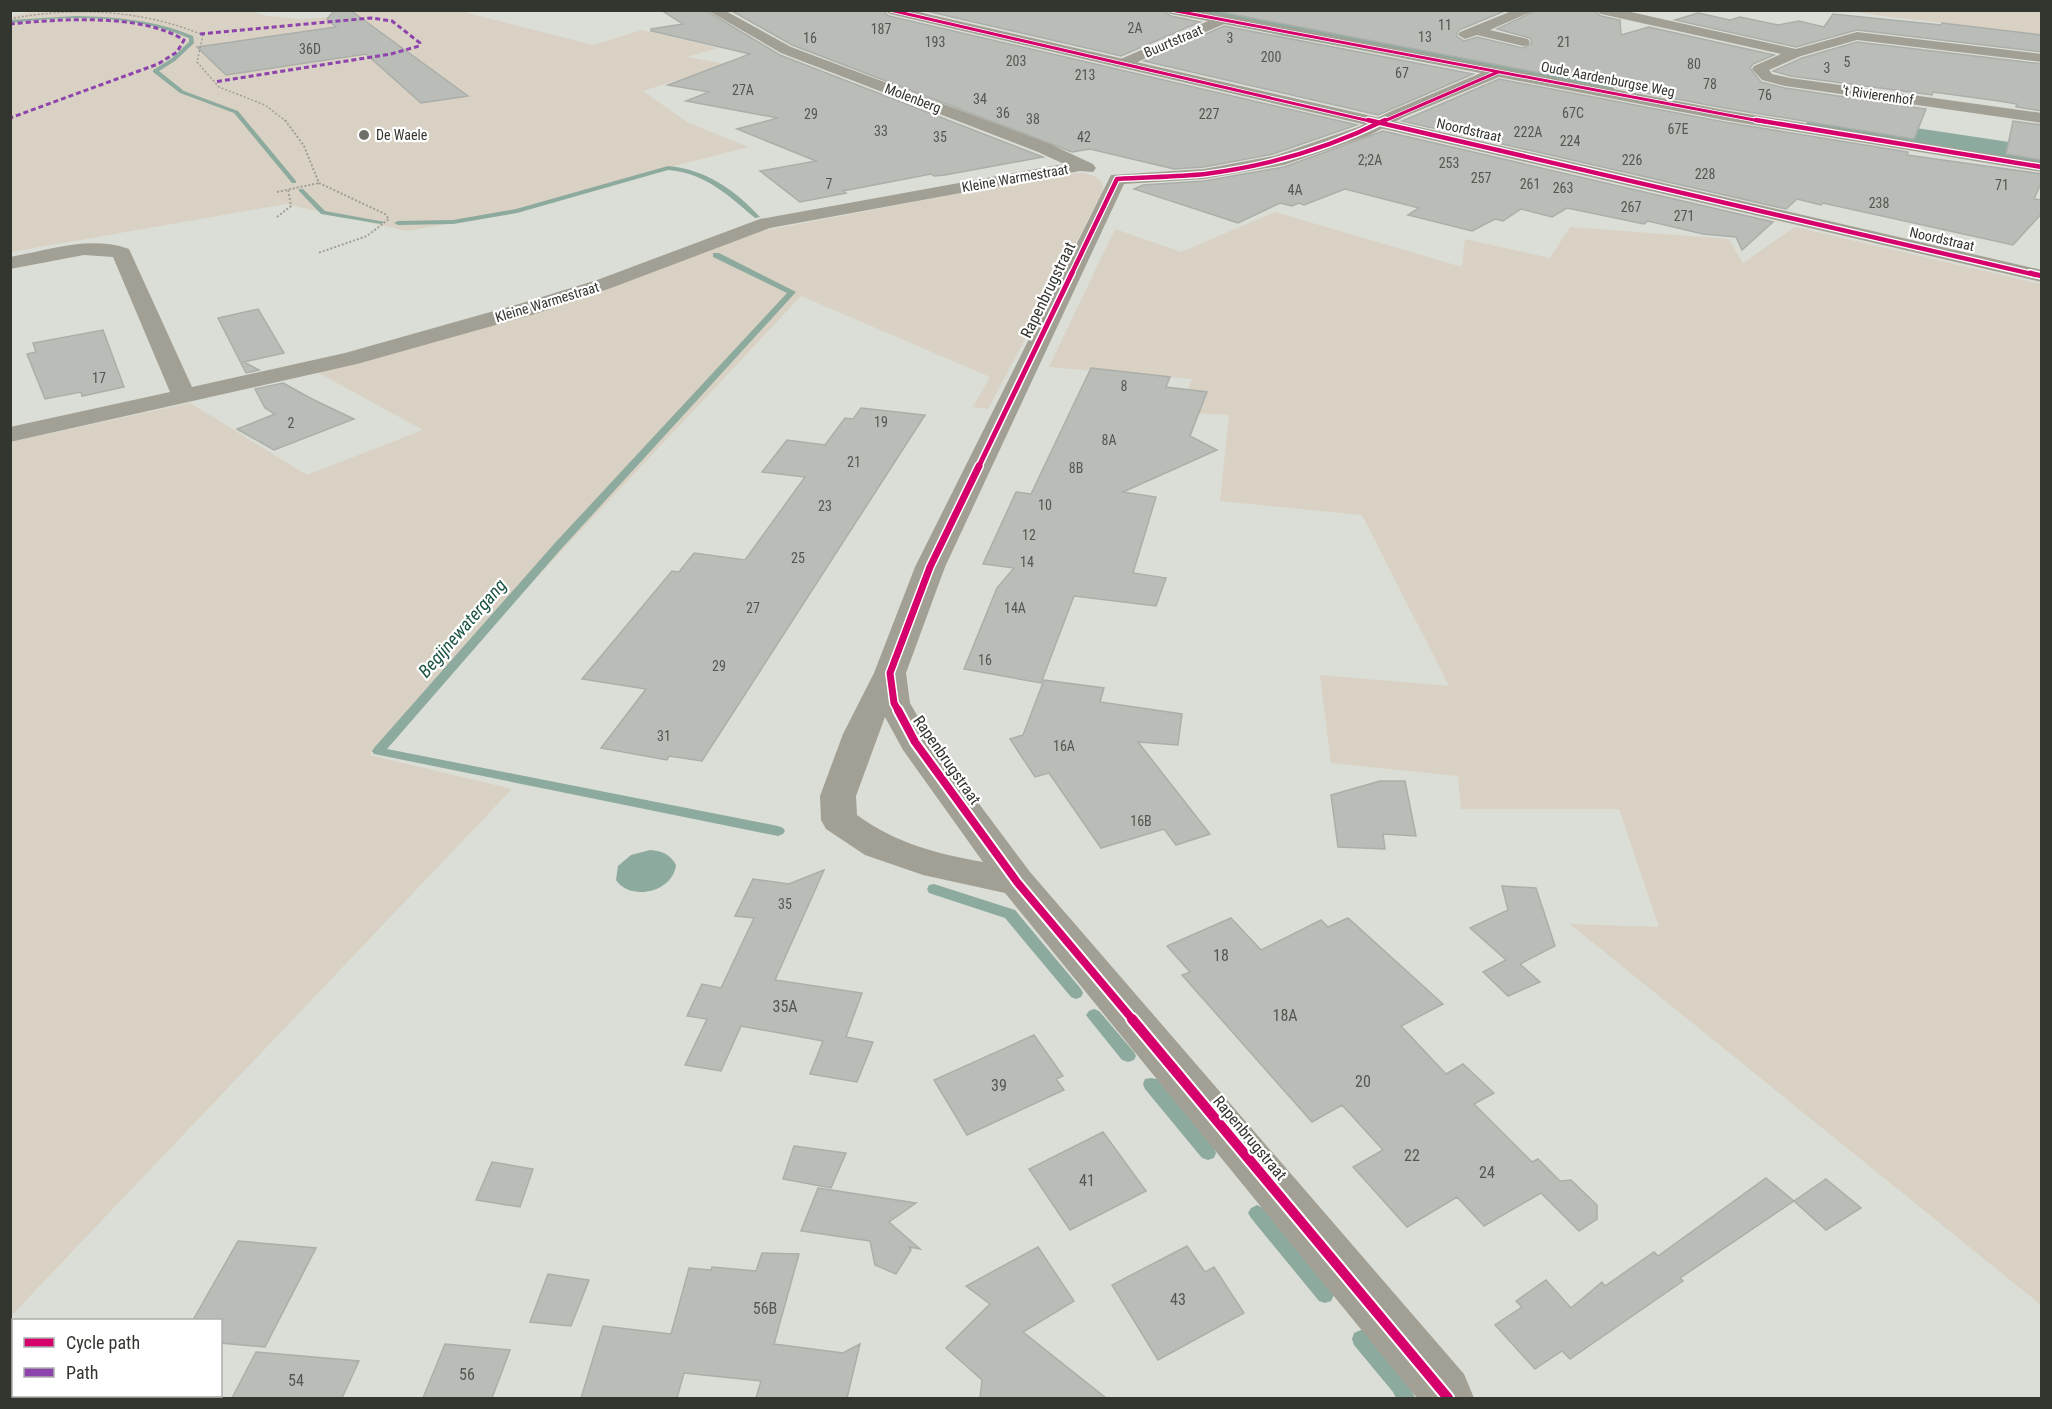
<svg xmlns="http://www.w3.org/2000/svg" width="2052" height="1409" viewBox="0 0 2052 1409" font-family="'Roboto Condensed',sans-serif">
<rect width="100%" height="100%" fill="#dbded6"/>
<path fill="#d9d1c3" d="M246,10L268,16L300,19L332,17L361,11L456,10L593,45L642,30L718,48L687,57L727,64L643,91L687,122L748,147L624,179L515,212L407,231L286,204L11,252V17L32,11Z
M1851,11H2041V34L1890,17Z
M1083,173C1094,176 1105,178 1103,191L988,409L973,407L990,377L801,296L370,755L512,789L11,1316V442L190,403L307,475L423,430L317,372L746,234L1061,174Z
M1275,212L1462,267L1465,239L1550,258L1570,227L1729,239L1743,263L1795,227L2041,284V1305L1570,924L1659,927L1619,809H1461L1458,776L1331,763L1320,675L1449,686L1362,515L1220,501L1229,415L1179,412L1192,379L1049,367L1115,229L1181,252Z"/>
<path fill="#8daa9e" d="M650,850C662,851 670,854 676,865C673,892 631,902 616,880L618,866L631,855Z"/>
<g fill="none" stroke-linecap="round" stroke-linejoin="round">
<path fill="#8daa9e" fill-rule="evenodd" d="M76,16C117,17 155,20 193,36L194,43L175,61L159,71L184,91L238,111L296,181V183H292L234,113L180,93L153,72V70L171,59L189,42V38C134,14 68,15 10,23V20Z
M668,166C705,169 735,190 760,217L755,218C728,195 705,173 668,170L517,213L453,224L398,225L394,223L398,221L453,220L516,209Z
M299,189H303L325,211L385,222L381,224L321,214L299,191Z
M713,253H719L796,292L562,548L387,749L778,826L783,828L785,831L783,834L778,836L374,754L372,751L374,748L554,544L787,293L713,257Z
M934,884L1015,910L1081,989L1083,993L1081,997L1076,999L1071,997L1005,918L929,893L927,889L929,885Z
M1094,1009L1099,1011L1134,1052L1136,1056L1134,1060L1128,1062L1122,1060L1089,1019L1086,1015L1089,1011Z
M1151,1078L1157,1079L1214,1148L1216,1153L1214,1158L1208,1160L1202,1158L1145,1089L1143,1084L1145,1079Z
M1257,1205L1263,1208L1331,1289L1334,1295L1331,1301L1325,1303L1319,1301L1251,1218L1248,1213L1251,1208Z
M1361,1330L1368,1333L1407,1378L1415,1398H1396L1393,1392L1354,1345L1352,1339L1354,1333Z"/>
<path fill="#8daa9e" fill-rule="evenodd" d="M1192,10H1244L1284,20L1602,74L1613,76L1618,83L1613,90L1602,92L1284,36L1195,16Z
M1823,114L2042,147V169L1811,131L1806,124L1811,117Z"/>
</g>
<path fill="#b9bcb7" stroke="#abaea9" stroke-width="1.5" d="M335,10H350L468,96L421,103L366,54L226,75L197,47L336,27L327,19Z
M661,10H705L780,55L1043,157L945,175L934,176L931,174L843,191L846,193L800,202L760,171L816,161L737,129L778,118L686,101L709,92L668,85L750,54L651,31V29L683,24Z
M730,10H882L889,16L1357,125L1273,154L1204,167L1174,169L1090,149L1072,152L792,45Z
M922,10H1163L1171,16L1200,22L1121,56Z
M1211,10H1507L1459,30L1456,36L1464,41L1477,37L1523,48L1532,43L1530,38L1497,29L1537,10H1593L1601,16L1620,20L1621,35L1649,27L1774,55L1753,64L1750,68L1761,82L1785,88L1926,109L1914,139L1724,108Z
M1698,13L1730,20L1740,17L1778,25L1799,21L1824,27L1833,14L1941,25L1942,23L2042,35V52L1857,30L1796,47L1675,20Z
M1224,26L1473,74L1378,115L1144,61Z
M1857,42L2042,64V111L2016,107L2017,104L1999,101L1933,92L1932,95L1790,76L1773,71L1802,58Z
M1499,79L1724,122L1908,152L1907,155L2042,174V181L2034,199L2042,200V213L2013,245L1823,203L1821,205L1797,199L1786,209L1402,121Z
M2013,121L2042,125V160L2006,154Z
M1383,131L1773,222L1742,250L1736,237L1703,234L1648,221L1644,224L1567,208L1552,217L1521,209L1503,221L1495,219L1472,231L1408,215L1419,208L1345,189L1304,205L1299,203L1292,206L1280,203L1238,223L1134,189L1143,185L1204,181L1284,167Z
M258,309L284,353L244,362L259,370L246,373L218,318Z
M103,330L124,387L82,396L81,392L45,399L27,354L36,352L33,343Z
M1091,368L1170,377L1166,387L1207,392L1190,436L1217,450L1123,492L1156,497L1133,573L1166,578L1156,606L1074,596L1041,683L964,669L997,588L1014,568L983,564L1016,492L1031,494Z
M283,383L312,399L354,419L274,450L237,429L275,414L265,408L255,389Z
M861,408L925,415L702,761L669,756L667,760L601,748L646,689L582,679L672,571L679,572L694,553L745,560L805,477L762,472L787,440L825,445L845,418L853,419Z
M1044,680L1104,688L1100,702L1182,714L1178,745L1138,742L1210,834L1176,845L1164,829L1101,848L1049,773L1035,777L1010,739L1023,735Z
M1380,781H1405L1416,836L1383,834L1385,849L1338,847L1331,795Z
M824,870L775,980L862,993L846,1037L873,1042L857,1082L810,1074L823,1041L741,1026L721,1071L685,1065L707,1019L687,1016L702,984L721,988L754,918L735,916L753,879L789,884Z
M1502,886L1536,888L1555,946L1520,964L1540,982L1508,996L1483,972L1506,960L1470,928L1508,910Z
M1231,918L1261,950L1321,920L1328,927L1348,918L1443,1004L1401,1026L1446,1074L1463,1064L1494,1093L1474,1104L1532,1162L1538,1159L1560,1181L1571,1180L1597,1205V1219L1579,1231L1541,1193L1484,1226L1457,1197L1407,1227L1353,1167L1383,1150L1342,1105L1312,1122L1182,975L1190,972L1167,946Z
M1034,1035L1063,1076L1056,1079L1064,1090L967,1135L934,1080Z
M1103,1132L1146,1191L1070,1230L1029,1169Z
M794,1146L846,1153L831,1188L783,1179Z
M492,1162L533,1169L520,1207L476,1200Z
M1766,1178L1794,1201L1680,1278L1683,1281L1570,1359L1562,1351L1535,1369L1495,1325L1522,1307L1516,1301L1546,1280L1571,1308L1602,1282L1605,1286L1654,1252L1658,1256Z
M1826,1179L1861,1208L1826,1230L1794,1201Z
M818,1188L916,1203L889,1222L920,1249L909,1247L911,1250L896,1274L875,1265L870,1241L801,1231Z
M238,1241L316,1248L265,1347L220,1343V1320H193Z
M1187,1246L1205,1272L1214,1267L1244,1313L1158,1360L1112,1285Z
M1038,1247L1074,1301L1023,1332L1106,1398H980L982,1380L946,1348L990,1304L966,1286Z
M762,1253L799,1254L774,1344L843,1353L860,1344L847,1398H756L761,1381L684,1373L677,1398H581L603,1326L671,1334L689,1268L711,1270L712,1267L756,1271Z
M548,1274L589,1280L571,1326L530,1322Z
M445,1344L510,1350L492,1398H423Z
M256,1352L359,1361L342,1398H232Z"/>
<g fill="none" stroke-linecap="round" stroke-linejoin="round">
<path stroke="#a09f97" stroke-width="1.5" stroke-dasharray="2 2" stroke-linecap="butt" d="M10,19C74,6 143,10 203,35L197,62L219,87L265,105L287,122"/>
<path stroke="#a09f97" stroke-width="2" stroke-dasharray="2 2" stroke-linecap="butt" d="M285,120L304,146L319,183L385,214L389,219L367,236L318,253
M277,192L319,183
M277,217L291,206L288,189"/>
<path fill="#a2a094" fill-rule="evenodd" d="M707,10H724L791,47L1050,144L1093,164L1096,168L1093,172L1080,171L770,228L611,288L535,314L357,364L10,442V427L170,392L113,257L84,255L10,269V257C49,250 91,235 129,249L192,387L345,353L519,304L597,280L760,219L1064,164L1038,152L781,53Z
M1165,10H1195L1224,15L1724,110L2042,162V172L1724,120L1499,77L1406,116L1370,135L1284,165L1204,179L1124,184L945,567L906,673L910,703L930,738L1030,872L1464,1374L1474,1398H1417L1005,893L923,875L865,855L826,829L821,820L820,796L843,734L874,673L915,567L1111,175L1204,169L1274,156L1358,127L1394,110L1481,73L1224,24L1126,67H1116L1114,64L1116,61L1208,21L1171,14ZM885,717L903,750L983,862C937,854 895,843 857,815L856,796Z
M1514,10H1535L1490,30L1528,39L1530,42L1528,45L1523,46L1477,35L1465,39L1458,35L1460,32Z
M1595,10H1622L1796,49L1857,32L2042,54V62L1857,40L1801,56L1769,70L1772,74L1790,78L2042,113V123L1785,86L1762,80L1752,69L1754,66L1781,54L1601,14Z"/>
<path fill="#a2a094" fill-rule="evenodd" d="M884,10H910L2042,270V282L890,14Z"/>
<path stroke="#8e44ad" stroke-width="3" stroke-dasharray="5 3" stroke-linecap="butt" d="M10,24C59,19 141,13 184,40L177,52L158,64L10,118
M200,34L371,18L392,21L420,43L419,46L391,54L214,82"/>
<defs>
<path id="cycleway-far5" d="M890,10L1374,122
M1171,10L1765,122
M1382,122L1498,72"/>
<path id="cycleway-far4" d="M1368,120L2036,275
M1756,120L2042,167
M1071,275L1117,179C1146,177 1176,177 1205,174C1267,166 1329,148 1385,120"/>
<path id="cycleway-far3" d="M2030,273L2042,276
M978,468L1072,273"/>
<path id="cycleway-far2" d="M899,712L894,703L890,673L930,567L979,466"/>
<path id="cycleway-far1" d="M898,710L915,742L1017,882L1133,1020"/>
<path id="cycleway" d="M1132,1019L1448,1398"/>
</defs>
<use href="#cycleway-far5" stroke="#fff" stroke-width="4.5"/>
<use href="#cycleway-far4" stroke="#fff" stroke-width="7"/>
<use href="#cycleway-far3" stroke="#fff" stroke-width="8"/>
<use href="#cycleway-far2" stroke="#fff" stroke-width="10"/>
<use href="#cycleway-far1" stroke="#fff" stroke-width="12"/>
<use href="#cycleway" stroke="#fff" stroke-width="14"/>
<use href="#cycleway-far5" stroke="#d6006c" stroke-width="3"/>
<use href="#cycleway-far4" stroke="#d6006c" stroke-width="4.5"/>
<use href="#cycleway-far3" stroke="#d6006c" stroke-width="5"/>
<use href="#cycleway-far2" stroke="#d6006c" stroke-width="7"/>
<use href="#cycleway-far1" stroke="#d6006c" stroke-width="8"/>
<use href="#cycleway" stroke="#d6006c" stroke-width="10"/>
</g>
<circle fill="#6e7069" stroke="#fff" stroke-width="2" cx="364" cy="135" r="6"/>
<g text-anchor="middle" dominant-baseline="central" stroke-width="4.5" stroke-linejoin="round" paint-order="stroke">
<g font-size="14" fill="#545751">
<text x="1445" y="25">11</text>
<text x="1135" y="28">2A</text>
<text x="881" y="29">187</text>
<text x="1425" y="37">13</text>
<text x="810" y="38">16</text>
<text x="1230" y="38">3</text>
<text x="935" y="42">193</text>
<text x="1564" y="42">21</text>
<text x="310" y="49">36D</text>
<text x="1271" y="57">200</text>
<text x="1016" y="61">203</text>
<text x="1847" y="62">5</text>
<text x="1694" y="64">80</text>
<text x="1827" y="68">3</text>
<text x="1402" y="73">67</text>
<text x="1085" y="75">213</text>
<text x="1710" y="84">78</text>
<text x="743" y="90">27A</text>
<text x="1765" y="95">76</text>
<text x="980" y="99">34</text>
<text x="1003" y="113">36</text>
<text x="1573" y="113">67C</text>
<text x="811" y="114">29</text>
<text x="1209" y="114">227</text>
<text x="1033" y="119">38</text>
<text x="1678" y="129">67E</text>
<text x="881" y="131">33</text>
<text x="1528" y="132">222A</text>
<text x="940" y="137">35</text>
<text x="1084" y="137">42</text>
<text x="1570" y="141">224</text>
<text x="1370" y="160">2;2A</text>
<text x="1632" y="160">226</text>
<text x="1449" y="163">253</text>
<text x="1705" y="174">228</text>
<text x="1481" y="178">257</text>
<text x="829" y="184">7</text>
<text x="1530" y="184">261</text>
<text x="2002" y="185">71</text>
<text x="1563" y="188">263</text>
<text x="1295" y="190">4A</text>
<text x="1879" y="203">238</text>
<text x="1631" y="207">267</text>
<text x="1684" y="216">271</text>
<text x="99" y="378">17</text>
<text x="1124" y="386">8</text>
<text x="881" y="422">19</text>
<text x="291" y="423">2</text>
<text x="1109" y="440">8A</text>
<text x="854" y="462">21</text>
<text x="1076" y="468">8B</text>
<text x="1045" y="505">10</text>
<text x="825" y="506">23</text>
<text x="1029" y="535">12</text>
<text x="798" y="558">25</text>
<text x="1027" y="562">14</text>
<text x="753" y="608">27</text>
<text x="1015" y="608">14A</text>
<text x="985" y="660">16</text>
<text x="719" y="666">29</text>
<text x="664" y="736">31</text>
<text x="1064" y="746">16A</text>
<text x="1141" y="821">16B</text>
<text x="785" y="904">35</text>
</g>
<g font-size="14" fill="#33352f" stroke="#fff">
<text transform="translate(1173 41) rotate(-23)">Buurtstraat</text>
<text transform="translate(1608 79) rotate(11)">Oude Aardenburgse Weg</text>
<text transform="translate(1878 95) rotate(8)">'t Rivierenhof</text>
<text transform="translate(913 98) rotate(21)">Molenberg</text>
<text transform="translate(1469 130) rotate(13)">Noordstraat</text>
<text transform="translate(1015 178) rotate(-10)">Kleine Warmestraat</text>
<text transform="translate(1942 239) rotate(13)">Noordstraat</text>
<text transform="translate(547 302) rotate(-17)">Kleine Warmestraat</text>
</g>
<g font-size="14" fill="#33352f" stroke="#fff" text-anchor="start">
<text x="376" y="135">De Waele</text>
</g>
<g font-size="16" fill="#33352f" stroke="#fff">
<text transform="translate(1048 290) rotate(-64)">Rapenbrugstraat</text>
<text transform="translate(947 760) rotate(55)">Rapenbrugstraat</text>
<text transform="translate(1250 1138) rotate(50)">Rapenbrugstraat</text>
</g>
<g font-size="16" fill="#545751">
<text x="1221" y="955">18</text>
<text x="785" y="1006">35A</text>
<text x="1285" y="1015">18A</text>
<text x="1363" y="1081">20</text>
<text x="999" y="1085">39</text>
<text x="1412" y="1155">22</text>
<text x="1487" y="1172">24</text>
<text x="1087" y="1180">41</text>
<text x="1178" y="1299">43</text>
<text x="765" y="1308">56B</text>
<text x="467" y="1374">56</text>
<text x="296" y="1380">54</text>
</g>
<g font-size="18" font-style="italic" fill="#1b5343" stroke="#fff">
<text transform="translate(462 628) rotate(-49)">Begijnewatergang</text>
</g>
</g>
<rect width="2052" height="1409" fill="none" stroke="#33352f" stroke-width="24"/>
<rect x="12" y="1319" width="210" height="78" fill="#ffffff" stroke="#adaeac" stroke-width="1.5"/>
<rect x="24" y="1338" width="30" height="9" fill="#d6006c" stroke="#adaeac" stroke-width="1.5"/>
<text x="66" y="1349" font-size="18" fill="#33352f">Cycle path</text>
<rect x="24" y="1368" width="30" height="9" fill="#8e44ad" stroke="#adaeac" stroke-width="1.5"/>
<text x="66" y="1379" font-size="18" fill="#33352f">Path</text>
</svg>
